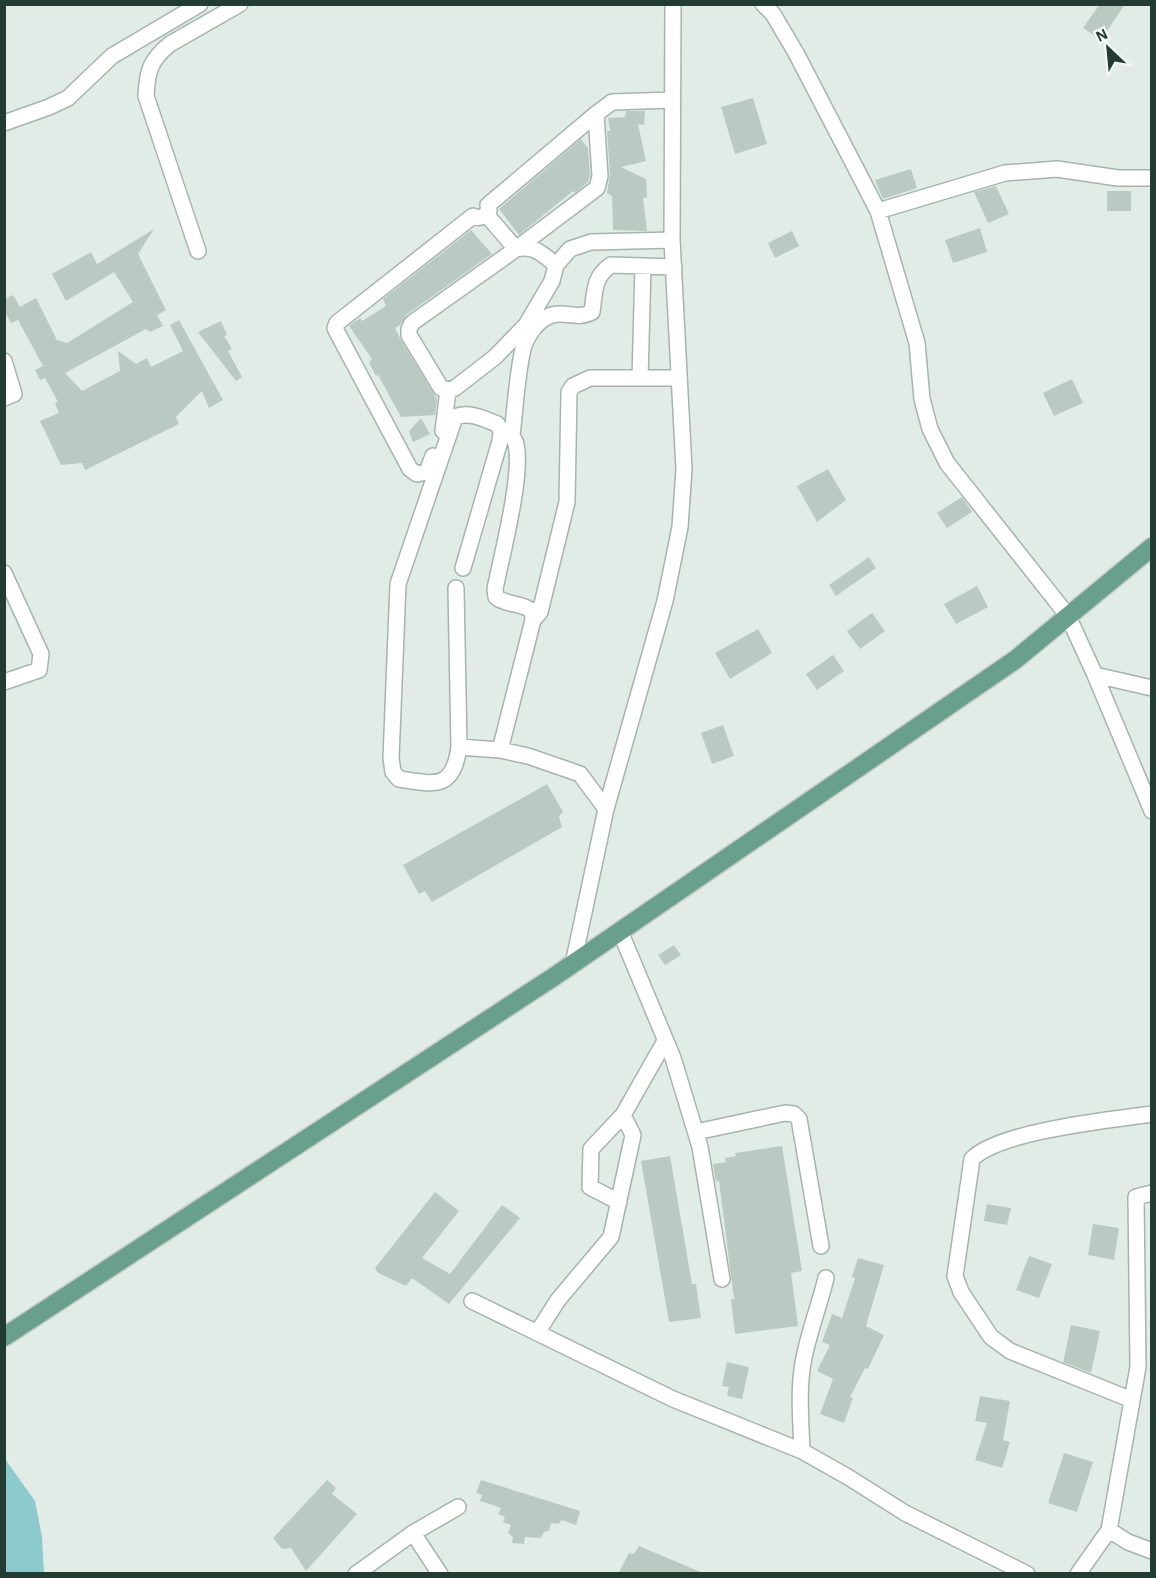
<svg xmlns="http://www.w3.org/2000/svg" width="1156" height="1578" viewBox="0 0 1156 1578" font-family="'Alegreya Sans',sans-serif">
<rect width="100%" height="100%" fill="#e2ece7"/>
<path fill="#8dcace" d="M5,1459L35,1501L42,1537L44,1573H5Z"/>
<path fill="#bbc9c3" d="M1100,4H1125L1101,40L1083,28Z
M753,98L767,144L735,154L721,107Z
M626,111H645L644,125L638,124L646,161L621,167L646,179L647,198H643L647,231L613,230L612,196L607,193L610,175L607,131H610L608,118L625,117Z
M581,139L588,148L590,175L588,182L575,193L573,191L519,235L499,209Z
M911,169L917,188L883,199L875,180Z
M996,186L1009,214L988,223L974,192Z
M1107,191H1131V211H1107Z
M980,228L987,252L953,263L945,240Z
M154,229L138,254L166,310L157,315L163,326L150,332L146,329L65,373L82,391L120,371L118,351L136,364L147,358L151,367L183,351L170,325L179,320L223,400L209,408L202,391L176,417L179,424L85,470L82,463L61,465L40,421L59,413L55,403L58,402L45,378L40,380L35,370L43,366L18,320L11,323L4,310V300L13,295L20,307L36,298L57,340L67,343L133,302L114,272L66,301L52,274L91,252L97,264Z
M471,230L492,254L406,315L401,324L395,328L401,340L437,399L435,415L401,417L378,375L376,376L369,363L372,359L349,326L360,318L362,321L386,306L383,299Z
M792,231L799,246L775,258L768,243Z
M221,321L227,335L224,336L232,349L228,351L242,377L236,381L198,332Z
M1072,379L1083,403L1054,416L1043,393Z
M421,418L430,434L413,442L409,431Z
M828,469L846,500L817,522L797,486Z
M962,497L972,512L947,528L937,513Z
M869,557L876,568L836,596L829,585Z
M977,586L988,607L956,624L944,604Z
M872,613L885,631L860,649L847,631Z
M758,629L772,653L730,679L715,653Z
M833,655L844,671L817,690L806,674Z
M723,725L734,756L712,764L701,733Z
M547,784L563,812L559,816L562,827L432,902L425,891L419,894L403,865Z
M674,945L681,955L665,965L658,955Z
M782,1146L802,1271L791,1273L798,1326L735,1334L731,1299H734L719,1181L716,1182L713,1164L726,1162L725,1158L736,1156L735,1153Z
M670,1156L692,1284H696L701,1318L669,1322L641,1161Z
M435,1192L459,1211L422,1258L450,1274L502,1205L520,1218L449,1304L412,1278L406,1286L378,1273L375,1268Z
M987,1204L1011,1208L1007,1225L984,1221Z
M1093,1224L1119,1228L1114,1260L1088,1255Z
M1029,1256L1052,1264L1039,1298L1016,1290Z
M858,1258L884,1265L866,1326L884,1335L868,1369L865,1368L850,1397L853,1398L844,1423L820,1414L833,1379L817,1371L830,1345L822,1342L832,1314L842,1318L855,1278L852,1277Z
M1071,1325L1100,1331L1091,1373L1063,1362Z
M727,1362L749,1367L742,1399L727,1396L729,1387L722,1386Z
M980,1396L1010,1401L1003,1440L1010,1442L1002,1468L975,1460L987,1423L975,1421Z
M1064,1453L1093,1462L1077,1512L1048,1503Z
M327,1480L336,1488L332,1494L357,1514L306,1571L291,1548L282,1549L273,1538Z
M481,1480L580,1511L576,1525L562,1520L558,1524L551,1523L549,1531L544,1532L541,1538L525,1537L524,1544L512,1543L513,1537L508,1533L511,1525L503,1522L505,1517L498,1514L501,1508L480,1501L482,1495L476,1493Z
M639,1546L703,1573V1574H618L629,1553L634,1554Z"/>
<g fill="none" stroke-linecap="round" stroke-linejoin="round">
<defs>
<path id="minor" d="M763,4L773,14L796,53L878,211L917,343L922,399L930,429L947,463L1068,616L1095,675L1152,811
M4,123L49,107L68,98L112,56L200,4
M878,211L1005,173L1057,169L1118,178H1152
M486,214L516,249L597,188L600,176L596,114
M198,251L146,96C147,72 150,60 170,44L240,4
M556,265C542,254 535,245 516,249L412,323L409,329V335L441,388L448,390L455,388L495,357L526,325L552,281L556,265L570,249L591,242L672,240
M4,361L14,394L4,398
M640,378L643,266
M443,431L448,390
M512,436C515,409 517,375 523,349C527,335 538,319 552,315C566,311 577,320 592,312C595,292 593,277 611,265L674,267
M433,456L427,472L417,474L410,469L338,334L335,328L337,323L473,216C479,219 486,217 489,210L488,205L596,114L612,102L672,100
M463,568L500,441L501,430L497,424C484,419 469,411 455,417L398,584L391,758L393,772L399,779C434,784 453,791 459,747L500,750L528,756L580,774L606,809
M4,573L41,654L39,670L4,682
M456,588L459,747
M533,620L540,612L567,502L569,392L573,386L590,378H679
M1095,675L1152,688
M500,750L533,620L532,611C521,602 507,606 496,597L495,589C501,558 525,468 515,441C512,435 506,433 501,430
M620,931L673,1058L700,1147L722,1279
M573,964L606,809L665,601L680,527L684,469L672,240L673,4
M696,1132L785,1113L794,1114L799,1119L821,1246
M619,1202L590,1187L591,1149L623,1115L665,1041
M472,1301L673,1399L802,1451L848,1477L905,1513L1027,1574
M537,1333L558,1300L611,1237L633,1135L623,1115
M1132,1400L1010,1351L991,1337L961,1292L955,1276L972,1159C999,1131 1110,1120 1152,1114
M802,1451C801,1422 798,1392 803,1363C808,1334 819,1307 826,1278
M1109,1530L1138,1367L1136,1197L1152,1193
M413,1533L440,1574
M356,1574L413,1533L458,1507
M1078,1574L1109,1530L1128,1542L1152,1551"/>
<path id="primary" d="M4,1337L555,976L1015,660L1152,547"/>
</defs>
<use href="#minor" stroke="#a5b4ad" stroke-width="18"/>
<use href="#primary" stroke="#c1c8c6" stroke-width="21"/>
<use href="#minor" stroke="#fff" stroke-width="15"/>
<use href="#primary" stroke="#699f8d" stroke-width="18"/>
</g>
<rect width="1156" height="1578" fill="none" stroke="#233c33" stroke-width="12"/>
<g transform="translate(1108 48) rotate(334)" stroke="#f3f8f5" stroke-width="4.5" paint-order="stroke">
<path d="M0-4.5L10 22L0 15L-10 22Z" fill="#233c33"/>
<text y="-9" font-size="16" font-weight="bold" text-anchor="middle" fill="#233c33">N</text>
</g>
</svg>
